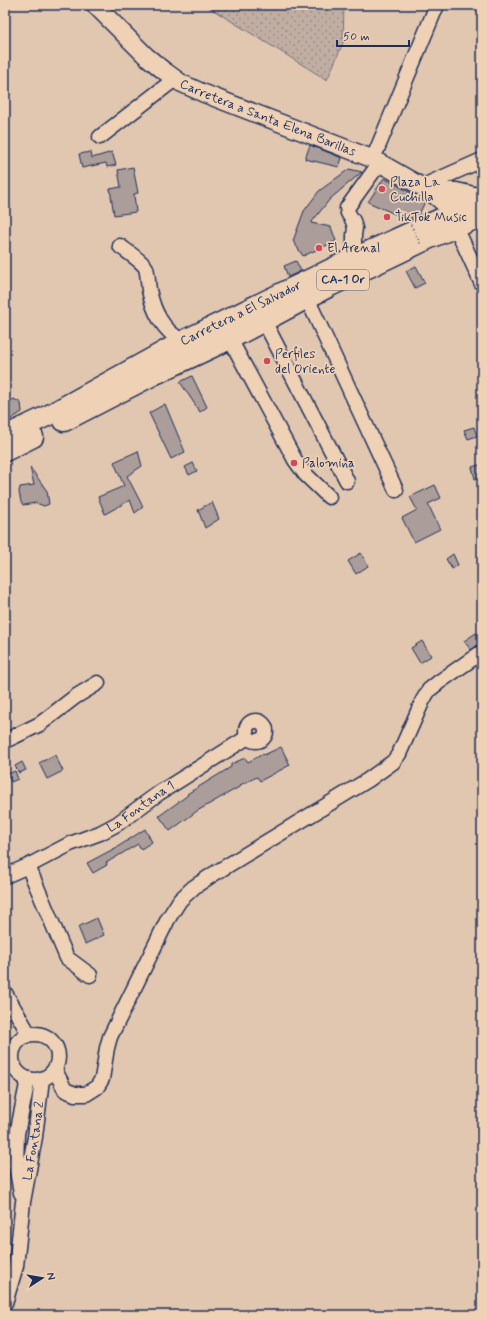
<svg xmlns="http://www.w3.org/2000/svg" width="487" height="1320" viewBox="0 0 487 1320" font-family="Mynerve,sans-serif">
<defs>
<pattern id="grass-dots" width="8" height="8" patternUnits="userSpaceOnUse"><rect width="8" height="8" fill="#c1aea2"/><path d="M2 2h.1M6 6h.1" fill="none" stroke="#9c8e87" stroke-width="1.8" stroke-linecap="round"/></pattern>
</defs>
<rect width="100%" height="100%" fill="#e2c7b0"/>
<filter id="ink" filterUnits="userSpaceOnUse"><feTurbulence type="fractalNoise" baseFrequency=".025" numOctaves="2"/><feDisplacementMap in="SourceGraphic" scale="8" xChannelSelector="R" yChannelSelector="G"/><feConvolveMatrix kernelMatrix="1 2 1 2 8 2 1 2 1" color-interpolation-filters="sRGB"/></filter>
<g filter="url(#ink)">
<path fill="url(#grass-dots)" stroke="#6e6e80" d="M205,5H344L343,43L327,80Z"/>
<path fill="#ab9d99" stroke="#1b2f5e" d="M310,145L342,158L339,167L305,159Z
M91,152L92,158L112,152L116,165L107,167L106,163L82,168L79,154Z
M133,167L138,193L134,194L136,212L114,215L110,189L121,187L118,170Z
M349,169L362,172L330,199L311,223L331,227L336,241L303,256L293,241L304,211L319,191Z
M384,178L422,199L425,202L419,214L408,220L368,202Z
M296,261L301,271L288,277L284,266Z
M416,266L425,283L415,288L406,271Z
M192,376L207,407L200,412L180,382Z
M14,399L21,403L22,412L5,423V405Z
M165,404L185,452L171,459L149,413Z
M474,427L477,436L468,439L464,430Z
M138,451L142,466L127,476L143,507L135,513L130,500L105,514L98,497L124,486L114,462Z
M193,463L197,471L189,475L185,467Z
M482,464V477L475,479L472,467Z
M30,467L47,491L49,504L44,506L36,503L23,505L21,502L19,492L20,487L34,485Z
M435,485L441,498L428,504L440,529L414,542L402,518L417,510L410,497Z
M212,502L219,519L205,528L198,510Z
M361,553L368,566L356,574L348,561Z
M453,554L458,565L452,569L446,559Z
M476,633L482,641V643L471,650L464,641Z
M422,641L431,656L420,663L411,648Z
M281,747L290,765L260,781L257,777L240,785L241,786L197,811L170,831L159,816L188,795L187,794L231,767V764L245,758L248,762L263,754L264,755Z
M55,755L63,771L47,779L39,763Z
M22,762L26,770L19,773L15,766Z
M15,771L18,779L11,782L8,774Z
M145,829L152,842L141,849L138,844L106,863L107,865L93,873L87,863L119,846Z
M97,918L104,935L85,944L78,927Z"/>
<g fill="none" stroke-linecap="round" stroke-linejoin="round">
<defs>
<g id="minor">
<path d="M100,137L175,79"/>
<path d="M373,159L437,5"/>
<path d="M421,187L482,160"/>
<path d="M456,227L482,284"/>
<path d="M120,246C126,251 142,261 146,268C148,275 148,283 149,290C153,310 163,332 183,341"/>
<path d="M354,258V235L355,228L353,221L348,213L347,208L373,172L382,164"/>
<path d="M307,298L396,490"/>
<path d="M264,321L347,481"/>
<path d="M230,339L295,460L305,474L329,497"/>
<circle cx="256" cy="731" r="10"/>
<path d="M5,741L40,724L75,697L98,683"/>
<path d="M28,866L67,958L90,975"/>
<path id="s1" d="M5,876L28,866L70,844L100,833L117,824L159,793L248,737"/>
<path d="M5,993L29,1034"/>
<circle cx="35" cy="1057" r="23"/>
<path d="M55,1070L65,1090L75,1094H86L97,1087L102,1079L107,1048L110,1037L168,919L180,900L194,887L212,875L368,780L393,762L399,754L423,700L429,690L439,682L482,652"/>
<path d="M21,1193L16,1166L17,1134L28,1079"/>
<path id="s2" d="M5,1303L16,1266L23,1202L35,1137L42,1079"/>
</g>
<g id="major">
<path id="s3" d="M95,5L146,56L163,70L181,83L203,93L373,159L431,192L454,212"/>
</g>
<g id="highway">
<path d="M431,192L456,193L482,199"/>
<path d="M64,421L153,375L230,339L330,286L430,238L482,216"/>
<path id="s4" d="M5,436L51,414L183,341L354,258L482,200"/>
<path d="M5,451L33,437"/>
</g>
</defs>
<use href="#minor" stroke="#1b2f5e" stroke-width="17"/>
<use href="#major" stroke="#1b2f5e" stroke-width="20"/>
<use href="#highway" stroke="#1b2f5e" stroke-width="23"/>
<use href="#minor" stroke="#efd1b5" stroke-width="14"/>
<use href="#major" stroke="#efd1b5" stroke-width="17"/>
<use href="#highway" stroke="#efd1b5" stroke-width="20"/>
<path stroke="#1b2f5e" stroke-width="1.5" stroke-dasharray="1 3" stroke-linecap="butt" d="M409,221L421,245"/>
</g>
</g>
<g fill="#d1495b" stroke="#efd1b5" stroke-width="1.5">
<circle cx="382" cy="189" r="4"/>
<circle cx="387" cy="217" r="4"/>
<circle cx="319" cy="248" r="4"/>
<circle cx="267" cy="361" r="4"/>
<circle cx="294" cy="463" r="4"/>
</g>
<g text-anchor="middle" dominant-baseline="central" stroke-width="3.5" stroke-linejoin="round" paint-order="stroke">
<rect fill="#efd1b5" stroke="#5b6078" stroke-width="1" x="317" y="270" width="52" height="20" rx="3"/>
<g font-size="12" font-weight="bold" fill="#1b2f5e">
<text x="343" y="280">CA-1 Or</text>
</g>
<g font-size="13" fill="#1b2f5e" stroke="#efd1b5">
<text stroke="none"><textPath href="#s3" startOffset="210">Carretera a Santa Elena Barillas</textPath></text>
<text stroke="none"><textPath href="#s4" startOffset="266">Carretera a El Salvador</textPath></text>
<text stroke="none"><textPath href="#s1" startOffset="153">La Fontana 1</textPath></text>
<text stroke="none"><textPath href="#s2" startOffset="165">La Fontana 2</textPath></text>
</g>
<g font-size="13" fill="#1b2f5e" stroke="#efd1b5" text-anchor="start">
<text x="390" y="182">Plaza La<tspan x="390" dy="15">Cuchilla</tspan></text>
<text x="395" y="217">TikTok Music</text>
<text x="327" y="248">El Arenal</text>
<text x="275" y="354">Perfiles<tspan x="275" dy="15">del Oriente</tspan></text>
<text x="302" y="463">Palomina</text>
</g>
</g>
<rect width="487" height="1320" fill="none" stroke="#efd1b5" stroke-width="20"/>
<rect x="10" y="10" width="467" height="1300" fill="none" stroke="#1b2f5e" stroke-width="1.5" filter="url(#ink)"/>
<g transform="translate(42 1278) rotate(78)" stroke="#efd1b5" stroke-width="3" paint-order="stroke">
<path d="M0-3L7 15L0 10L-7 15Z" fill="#1b2f5e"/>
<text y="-6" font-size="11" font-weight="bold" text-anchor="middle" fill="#1b2f5e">N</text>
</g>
<path d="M337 40v6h72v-6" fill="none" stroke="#1b2f5e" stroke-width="2"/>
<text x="343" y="40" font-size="12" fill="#1b2f5e" stroke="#efd1b5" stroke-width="3" paint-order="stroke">50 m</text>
</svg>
